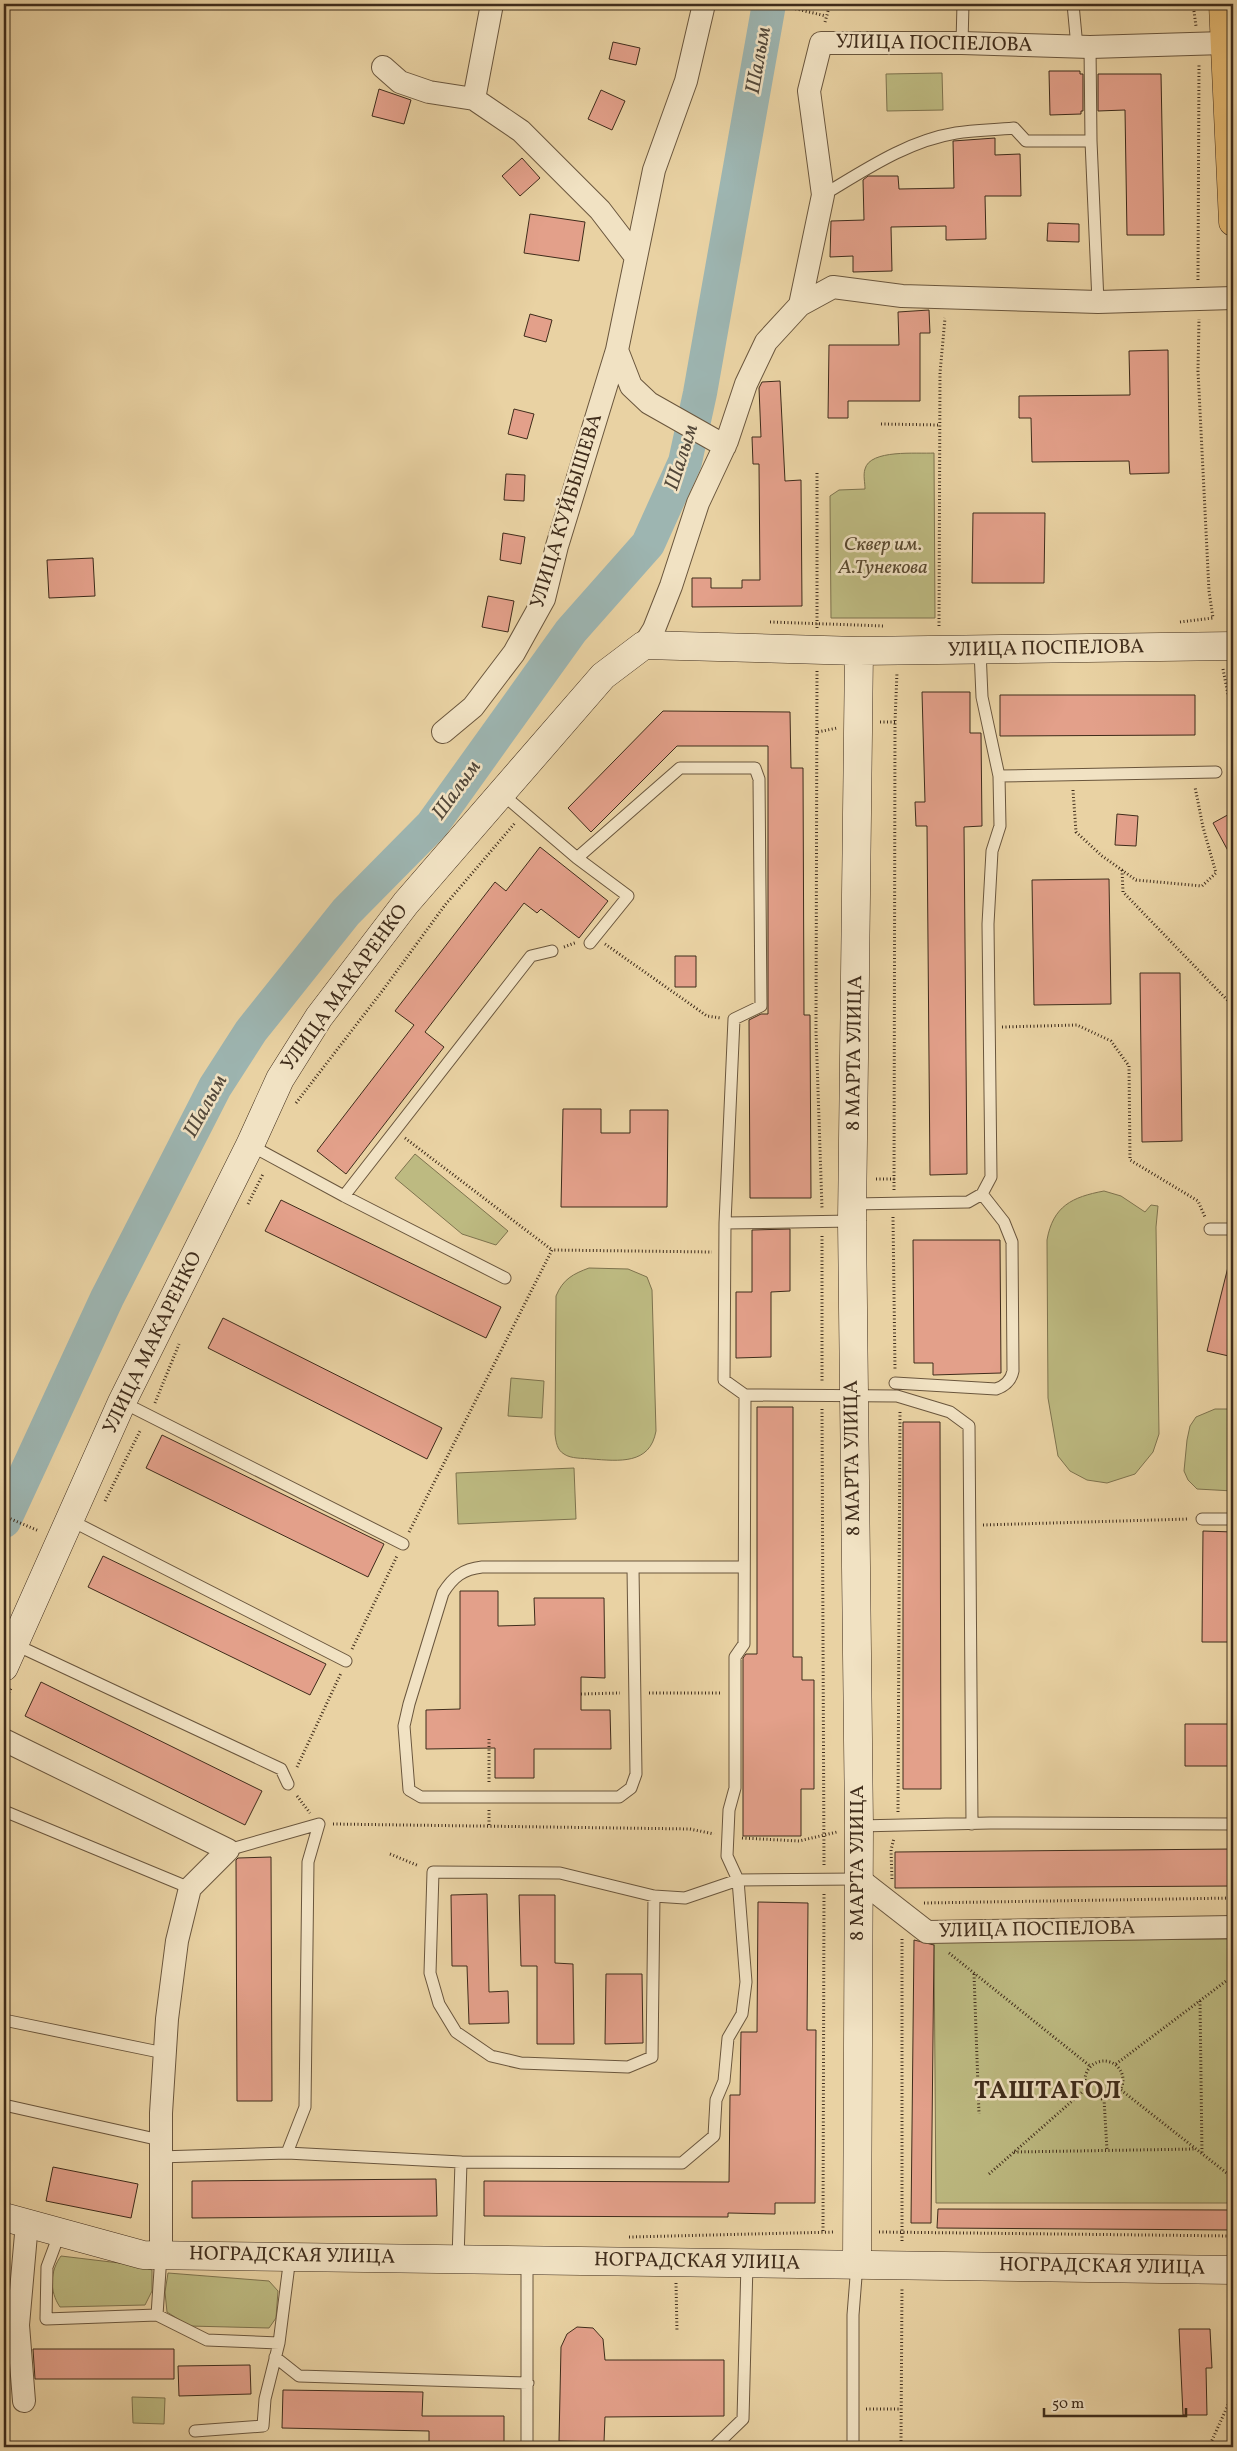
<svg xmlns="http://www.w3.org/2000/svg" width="1237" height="2451" viewBox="0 0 1237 2451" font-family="Vollkorn,serif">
<rect width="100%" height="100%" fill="#e9d2a3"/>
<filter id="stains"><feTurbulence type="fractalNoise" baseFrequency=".004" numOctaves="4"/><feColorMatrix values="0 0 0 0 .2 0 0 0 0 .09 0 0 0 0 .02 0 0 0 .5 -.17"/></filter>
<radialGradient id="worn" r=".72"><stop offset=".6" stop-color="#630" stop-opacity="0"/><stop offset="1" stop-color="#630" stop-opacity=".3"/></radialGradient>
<path fill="#bdba81" stroke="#7e734e" d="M942,73L943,110L887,111L886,74Z
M934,453L935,618H831L830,496L839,490L865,489C865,483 863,475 865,469C870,449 917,454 934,453Z
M415,1154L508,1231L496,1245L462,1234L395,1178Z
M1104,1191L1121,1196L1145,1212L1151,1205L1158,1206L1156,1227L1159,1434L1153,1452L1135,1474L1107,1483L1087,1480L1070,1471L1058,1456L1048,1398L1047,1240C1053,1206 1072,1197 1104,1191Z
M589,1268L628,1269L647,1277L652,1290L656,1431C650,1465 619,1461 591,1459C583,1458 571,1459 564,1454C557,1450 556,1442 555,1434L556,1296C563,1279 573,1274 589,1268Z
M511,1378L544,1381L542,1418L508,1416Z
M1215,1409H1233V1491L1197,1489L1188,1480L1184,1471L1187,1440L1190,1426L1196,1417Z
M574,1468L576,1519L458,1524L456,1473Z
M1233,1939V2203H936L934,1941Z
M61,2256L136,2265L152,2270V2291L145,2305L60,2307C49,2291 50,2271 61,2256Z
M168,2273L269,2281L278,2291L276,2318L269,2328L189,2326L167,2312L165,2292Z
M132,2397L165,2398L164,2424L133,2423Z"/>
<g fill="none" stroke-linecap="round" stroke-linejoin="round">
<path stroke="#9db5b1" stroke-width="34" d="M4,1521L107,1298L215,1087L251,1031L346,912L432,825L571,631L648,544L685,462L700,393L769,4"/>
</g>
<path fill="#e3a08a" stroke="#3f2c1b" d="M613,42L640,48L636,65L609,59Z
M1049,71H1080V74H1083V111H1081V114L1050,115Z
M1098,74H1161L1164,235H1127L1125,110L1098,111Z
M379,89L411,100L404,124L372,116Z
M601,90L625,101L612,130L588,119Z
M995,138V155L1020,154L1021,196H985L986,239L946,240V226L891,227L892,271L853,272V256L830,257L831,221L864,220L863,180L868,176H898L899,189L954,188L953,141Z
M522,158L540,178L520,196L502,176Z
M530,214L585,222L579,261L524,253Z
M1048,223L1079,224V242L1047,241Z
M929,310L930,333H920V401H848V418H828L829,345H899L898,312Z
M530,314L552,320L546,342L524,336Z
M1168,350L1169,473L1130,474L1129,461L1032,462L1031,418H1019V396L1130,395L1129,351Z
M780,381L785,481L801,480L802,606L692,607V578H711V588H742V580H760L759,464H753L752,437H761L759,388L762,382Z
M514,409L534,414L527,439L508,434Z
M506,474L525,475L524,501L504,500Z
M973,513H1045L1044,583H972Z
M503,533L525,537L521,564L500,560Z
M93,558L95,596L49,598L47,560Z
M488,596L514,601L508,632L482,627Z
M922,692H970V733H981L982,826L964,827L967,1174L930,1175L927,826H916L915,802H925Z
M1000,695H1195V735L1000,736Z
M663,711L790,712L791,768H803L804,1015H810L811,1198H750L749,1020L761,1014H768V746H677L591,832L568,808Z
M1233,812V860L1213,823Z
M1117,814L1138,816L1136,846L1115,845Z
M540,847L608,901L579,938L541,909L537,913L524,903L425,1032L444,1047L346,1174L317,1151L414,1025L395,1011L495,882L506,891Z
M1109,879L1111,1004L1034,1005L1032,880Z
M675,956H696V987H675Z
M1140,973H1180L1182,1141L1142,1142Z
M563,1109H601V1133H630V1110H668L667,1207H561Z
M281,1200L501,1307L486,1338L265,1231Z
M790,1229V1291L771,1292V1357L736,1358V1292H752V1230Z
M913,1240H1000L1001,1373L933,1375V1363H914Z
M1228,1267L1233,1268V1357L1207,1351Z
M223,1318L442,1428L427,1459L208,1348Z
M757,1407H793V1657H802V1680H814V1789H801V1836H743V1658L746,1654H757Z
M903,1422H940L941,1789H903Z
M162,1435L384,1544L368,1577L146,1468Z
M1203,1531L1233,1532V1642H1202Z
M103,1556L326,1664L310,1695L88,1587Z
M460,1591H498V1626L535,1625L534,1598H604L605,1678L581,1677V1710H610L611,1749H534V1778H495V1748L426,1749V1710L460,1709Z
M41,1682L262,1791L245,1825L25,1716Z
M1185,1724H1233V1766H1185Z
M1233,1849V1886L895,1888V1852Z
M271,1857L272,2101H237L236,1860L238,1858Z
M487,1894L489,1992L508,1991L509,2023L469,2024L467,1966H452L451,1895Z
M519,1895H555V1963L573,1964L574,2044H537V1966H521Z
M758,1902L808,1903L807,2030H816L815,2203H775V2214L728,2213V2217L484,2216V2181L729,2182L730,2095H740L741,2032H757Z
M914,1940L934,1945L931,2223H911Z
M606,1974H642L643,2043L605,2044Z
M53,2167L138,2184L131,2218L46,2201Z
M436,2179L437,2216L192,2218V2181Z
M938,2209L1233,2210V2230L937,2228Z
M577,2327L593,2328L603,2339L605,2360H724V2416L605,2417L604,2442L559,2441L561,2347L567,2334Z
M1179,2329H1210L1212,2368H1206L1207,2415H1183Z
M33,2349H174V2379H35Z
M250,2365L251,2394L179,2396L178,2366Z
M283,2390L423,2392L422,2416H504V2447H429V2431L282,2428Z"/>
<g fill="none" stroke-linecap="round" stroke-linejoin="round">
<defs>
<path id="lane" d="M1073,4L1077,47
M962,43L963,4
M1090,47L1091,141L1098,302
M823,195C865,170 907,141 956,133C975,130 994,130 1014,128L1026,141H1091
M999,776L1216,772
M501,793L577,858L628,896L590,943
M577,858L680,768H755L759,779L761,1006L734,1019L725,1223L852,1221
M250,1145L344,1196L505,1278
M344,1196L531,956L552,951
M853,1204L968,1202L982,1194L991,1177L988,924L992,851L1000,826L999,776L982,697L980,650
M725,1223L724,1380L745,1395
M1210,1229H1233
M895,1383L996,1389C1005,1386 1011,1381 1013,1371L1012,1242L1004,1222L982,1194
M122,1402L403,1544
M1202,1519H1233
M70,1520L346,1661
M633,1568L636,1774L631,1788L619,1797H421L409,1790L404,1726L409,1704L443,1593C453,1577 463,1569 482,1567H744
M14,1644L281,1769L288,1784
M4,1811L190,1888
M859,1826L990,1823L1233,1824
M228,1850L319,1824L308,1862L305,2107L287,2153
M654,1896L652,2057L628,2067L521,2063L491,2056L456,2032L439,2004L430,1973L433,1872L560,1873L654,1896L685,1898L738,1880L727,1856L729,1810L735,1788V1657L744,1644L745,1395L897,1396L950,1412L969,1426L972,1824
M4,2020L164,2053
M4,2105L160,2140
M159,2157L287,2153L461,2162
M60,2232L47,2267L46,2319L157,2315L207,2340L279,2343
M458,2259L461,2162L682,2163L714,2136L716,2100L724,2081L728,2038L742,2014L746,1982L738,1880L859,1879
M527,2259V2447
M157,2315L161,2255
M275,2357L299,2376L528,2383
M195,2431L263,2426L265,2399L279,2343L290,2257
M714,2447L743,2419L747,2263
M853,2447V2315L857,2264"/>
<path id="street" d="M492,4L474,99L521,131L600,210L636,257
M704,4L686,81L654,170L617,350L631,386L649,403L725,446
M383,67L400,82L429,92L474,99
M800,305L823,195L809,91L821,43H962L1090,47L1224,43
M644,645L654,629L671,586L698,503L727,441L746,384L766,342L800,305L833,287L902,296L1098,302L1233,298
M443,732L473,707L514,653L544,599L557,546L617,350
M4,1740L228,1850L190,1888L177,1941L167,2019L161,2113V2255
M859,1879L927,1932L1233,1927
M24,2401L18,2325L27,2223"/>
<path id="secondary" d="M4,1667L122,1402L250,1145L280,1079L319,1017L406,903L603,676L644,645L859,651L1233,646
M4,2217L143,2255L1233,2270
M857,2264L859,1826L852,1221L859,651"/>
<path id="primary" d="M1223,4L1233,222"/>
</defs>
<use href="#lane" stroke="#6a563d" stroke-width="13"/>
<use href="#street" stroke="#6a563d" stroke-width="24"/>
<use href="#secondary" stroke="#3f2c1b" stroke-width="29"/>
<use href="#primary" stroke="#3f2c1b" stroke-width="29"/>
<path stroke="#3f2c1b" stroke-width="3" stroke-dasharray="1 2.5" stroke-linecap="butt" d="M775,4L826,16
M1051,4L1058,10
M1193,4L1196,26
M825,22L830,4
M1198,280L1199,64
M881,424L939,425
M817,473V628
M770,622L884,626
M1180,622L1213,618L1209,591L1198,371L1199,319
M939,626L940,373L945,318
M1223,669L1233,720
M817,671L816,1031L822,1208
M880,722H895
M818,732L837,728
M1073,790L1076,832L1102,856L1136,880L1202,886L1216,873L1203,827L1195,787
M1122,870L1123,892L1233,1006
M605,944L707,1016L721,1018
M564,947L577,942
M1002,1027L1077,1025L1111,1041L1129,1066L1130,1160L1198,1201L1205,1217
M296,1103L383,990L445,905L515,823
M405,1138L552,1250
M876,1179H895
M894,1190L895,722L897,672
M248,1204L263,1174
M893,1217L895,1370
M822,1236V1383
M155,1403L179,1344
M822,1409L824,1865
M105,1501L141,1429
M4,1516L39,1531
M983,1525L1189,1519
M409,1532L552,1250L712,1252
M352,1649L397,1556
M649,1693H720
M581,1694L620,1693
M4,1702L11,1688
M489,1739V1784
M297,1767L341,1673
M297,1796L310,1813
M489,1810V1826
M898,1812L900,1411
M333,1824L690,1829L714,1834
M742,1838L799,1841L837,1832
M390,1854L419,1866
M892,1879L891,1850L894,1838
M924,1903L1233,1898
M902,1939V2243
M949,1953L1090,2066
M974,1974L979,2114
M1200,2001L1202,2154
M1085 2080a19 19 0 1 1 38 0a19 19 0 1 1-38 0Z
M1116,2064L1226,1981
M1121,2090L1233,2178
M1104,2099L1107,2150
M1014,2152L1196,2149
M989,2174L1087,2088
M823,2231L824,1894
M879,2232L1233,2236
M629,2237L835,2232
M676,2283L677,2332
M1228,2406L1233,2408
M866,2409H899
M901,2441L902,2287
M1209,2447L1233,2394"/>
<use href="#lane" stroke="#f1e2c3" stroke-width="11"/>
<use href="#street" stroke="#f1e2c3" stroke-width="22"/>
<use href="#secondary" stroke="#f1e2c3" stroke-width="28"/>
<use href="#primary" stroke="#e4b972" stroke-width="28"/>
</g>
<g text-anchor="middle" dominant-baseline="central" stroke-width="5" stroke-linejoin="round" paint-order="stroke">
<g font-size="20" fill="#3f2c1b" stroke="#f1e2c3">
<text transform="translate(934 44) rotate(1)">УЛИЦА ПОСПЕЛОВА</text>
<text transform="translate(567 511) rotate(-73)">УЛИЦА КУЙБЫШЕВА</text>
<text transform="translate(1046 649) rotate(-1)">УЛИЦА ПОСПЕЛОВА</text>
<text transform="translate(345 988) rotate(-54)">УЛИЦА МАКАРЕНКО</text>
<text transform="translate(855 1053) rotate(-89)">8 МАРТА УЛИЦА</text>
<text transform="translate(153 1343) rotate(-64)">УЛИЦА МАКАРЕНКО</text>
<text transform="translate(853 1458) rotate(-91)">8 МАРТА УЛИЦА</text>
<text transform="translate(858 1863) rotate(-90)">8 МАРТА УЛИЦА</text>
<text transform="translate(1037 1930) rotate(-1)">УЛИЦА ПОСПЕЛОВА</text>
<text transform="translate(292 2256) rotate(1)">НОГРАДСКАЯ УЛИЦА</text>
<text transform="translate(697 2262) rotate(1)">НОГРАДСКАЯ УЛИЦА</text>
<text transform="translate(1102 2267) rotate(1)">НОГРАДСКАЯ УЛИЦА</text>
</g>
<g font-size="20" font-style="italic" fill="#58482f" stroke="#f1e2c3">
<text x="883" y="545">Сквер им.<tspan x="883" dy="23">А.Тунекова</tspan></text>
</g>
<g font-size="21" font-style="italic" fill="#524739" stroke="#f1e2c3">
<text transform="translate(759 60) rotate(-80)">Шалым</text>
<text transform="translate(682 457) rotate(-72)">Шалым</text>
<text transform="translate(457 790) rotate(-54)">Шалым</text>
<text transform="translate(206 1106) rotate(-61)">Шалым</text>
</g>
<g font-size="25" font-weight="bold" letter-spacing="1" fill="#3f2c1b" stroke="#f1e2c3">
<text x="1048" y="2091">ТАШТАГОЛ</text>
</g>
</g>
<rect width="1237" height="2451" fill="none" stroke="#e9d2a3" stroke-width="20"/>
<rect x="5" y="5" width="1227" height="2441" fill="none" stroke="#3f2c1b" stroke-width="2.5"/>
<rect x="10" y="10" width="1217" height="2431" fill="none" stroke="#3f2c1b"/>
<path d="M1044 2408v8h142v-8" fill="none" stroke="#3f2c1b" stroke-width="2.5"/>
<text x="1052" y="2408" font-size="15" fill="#3f2c1b" stroke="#f1e2c3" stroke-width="4" paint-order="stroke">50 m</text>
<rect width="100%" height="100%" filter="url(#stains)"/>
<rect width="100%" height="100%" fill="url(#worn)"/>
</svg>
